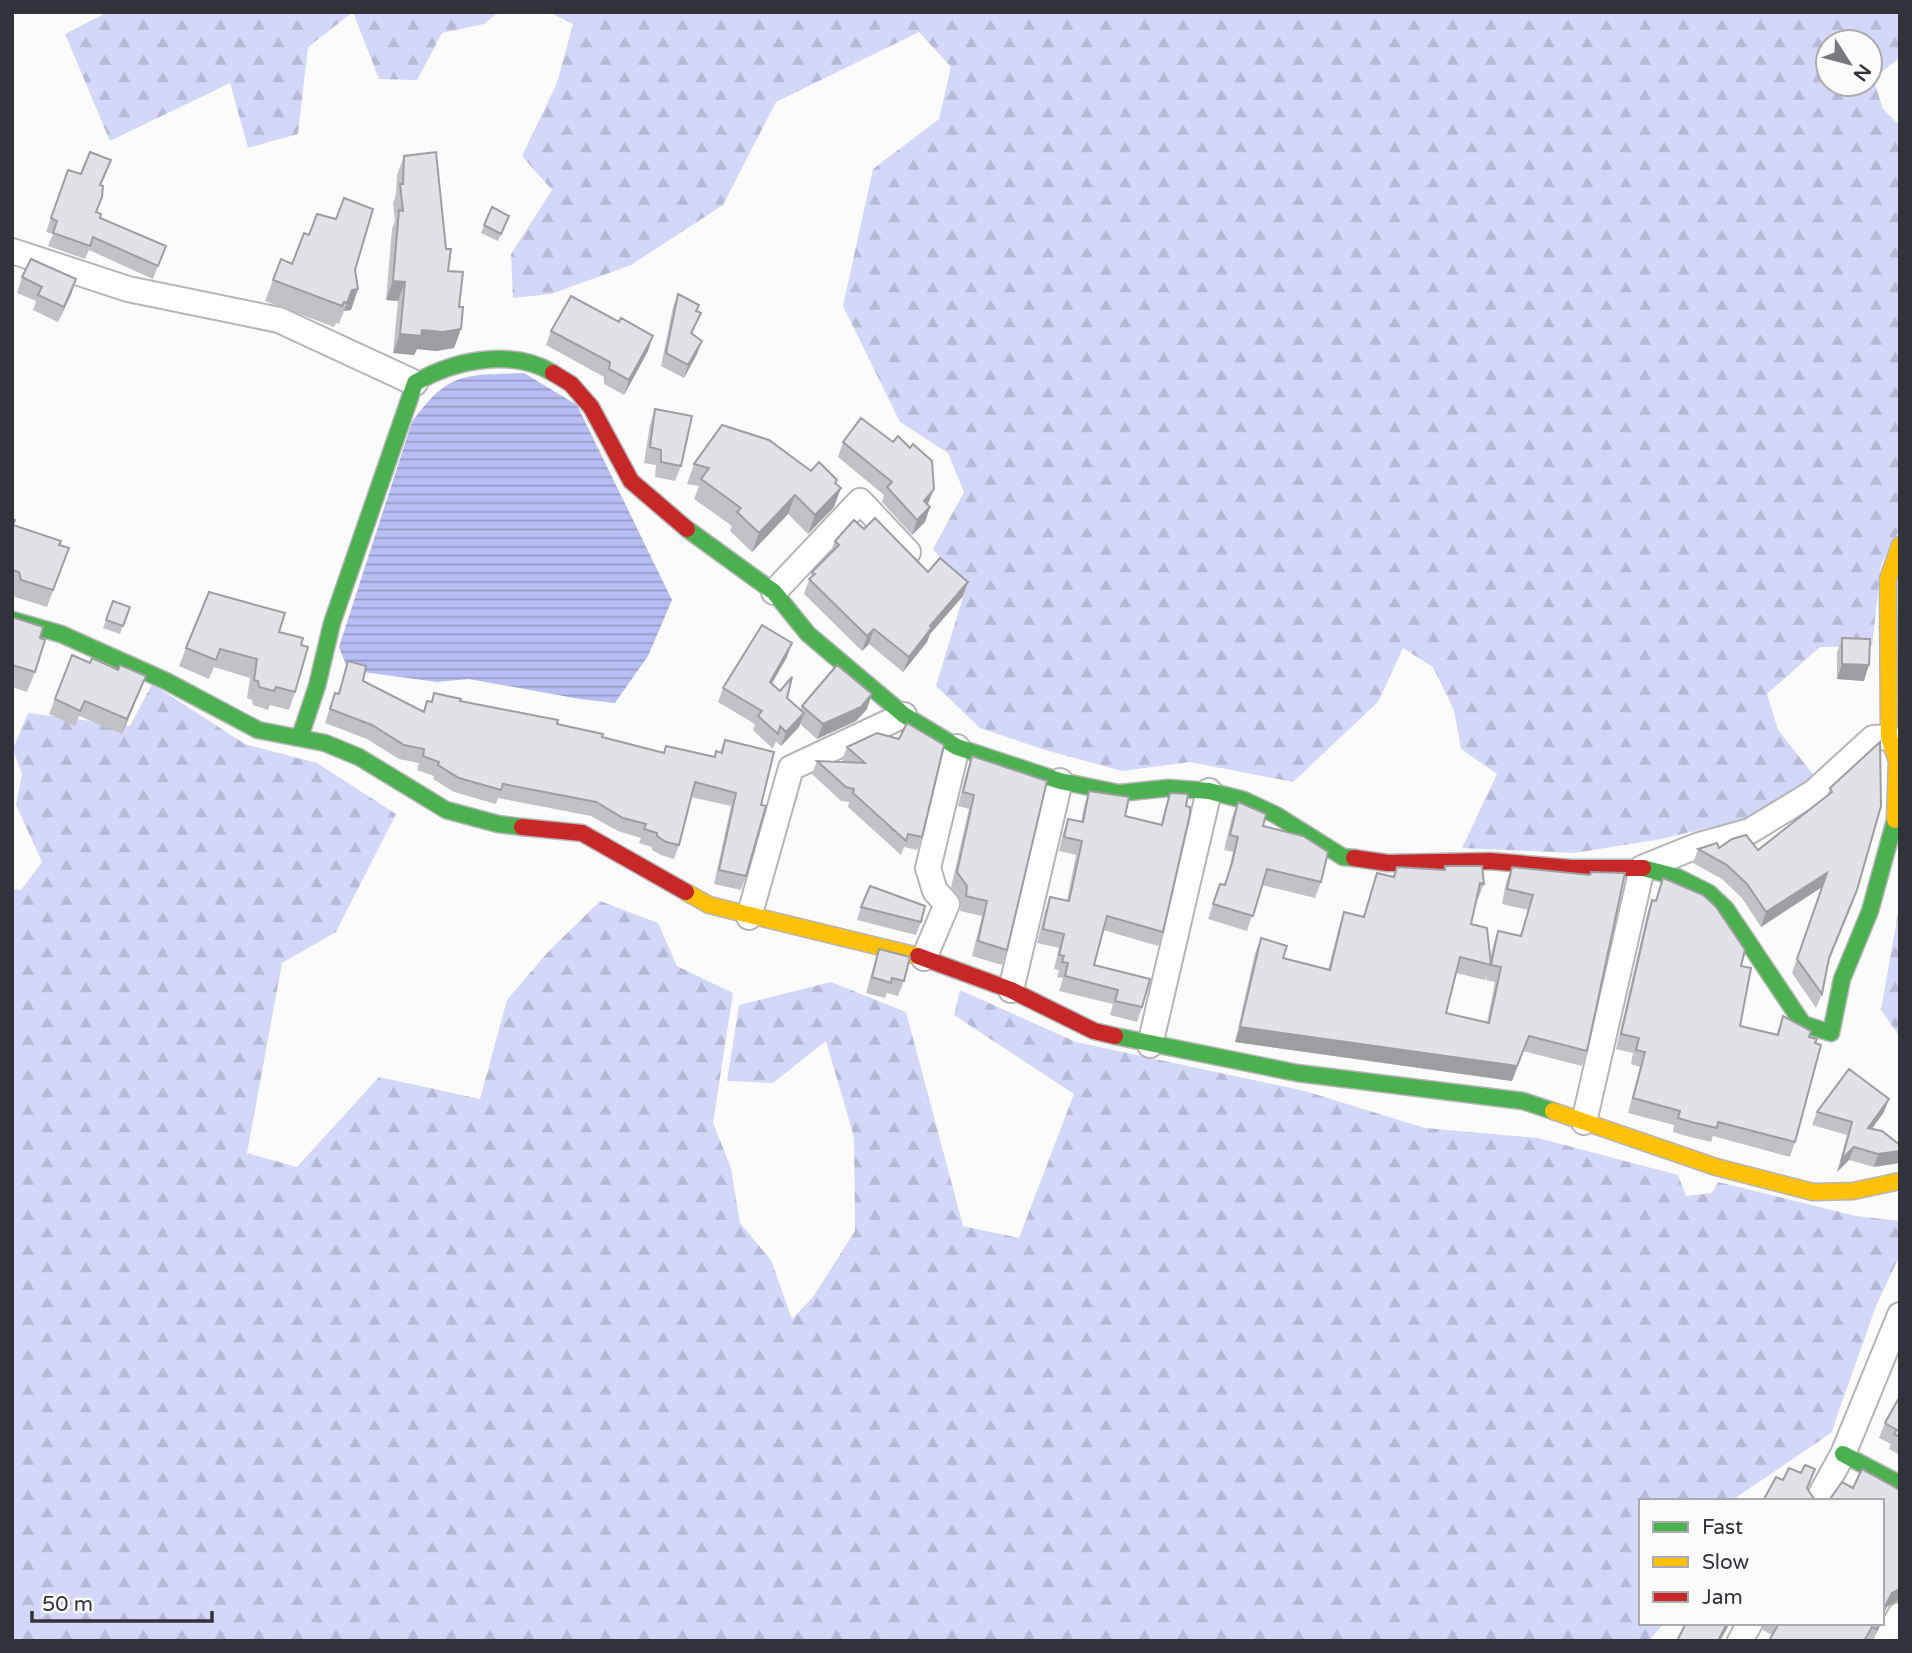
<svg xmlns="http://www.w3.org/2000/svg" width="1912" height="1653" viewBox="0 0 1912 1653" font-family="'Varela Round',sans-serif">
<defs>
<pattern id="forest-firs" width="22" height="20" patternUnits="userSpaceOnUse" patternTransform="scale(1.75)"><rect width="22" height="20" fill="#d3d8f9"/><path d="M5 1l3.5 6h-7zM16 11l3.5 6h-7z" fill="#b6bad6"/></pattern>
<pattern id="water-rules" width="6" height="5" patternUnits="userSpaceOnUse" patternTransform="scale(1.75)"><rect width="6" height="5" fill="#b8bef3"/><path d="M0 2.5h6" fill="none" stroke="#969bc6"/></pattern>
</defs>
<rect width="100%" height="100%" fill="#fbfbfb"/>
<path fill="url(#forest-firs)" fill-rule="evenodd" d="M108,12H499L484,24L442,33L417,80L379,79L353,12L308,47L298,134L248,148L230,83L110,141L65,34Z
M549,12H1900V58L1873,78L1883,109L1900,126V529L1881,565L1872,646L1820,647L1767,694L1778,730L1816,778L1741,820L1661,839L1574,853L1462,848L1497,774L1461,749L1454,710L1433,667L1403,648L1378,702L1293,782L1190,762L1122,771L1045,750L980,728L936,686L966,587L933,549L964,492L948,453L900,422L843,306L873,169L939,119L951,67L919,32L776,102L723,205L631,265L551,294L513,298L511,254L552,190L522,156L557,83L573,24ZM1828,42H1870V84H1828Z
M152,684L245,744L317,763L396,814L336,932L282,963L247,1153L297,1167L379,1077L480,1099L507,1000L548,952L600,901L658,923L677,966L733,993L713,1123L731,1168L740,1223L771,1260L792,1319L813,1297L855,1231L854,1137L826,1041L773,1083L727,1081L739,1005L831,982L906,1012L963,1226L1019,1238L1074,1094L954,1015L960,990L1076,1042L1305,1091L1425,1128L1538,1138L1678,1175L1686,1196L1712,1193L1718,1182L1856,1216L1900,1221V1255L1876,1306L1831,1433L1731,1501H1641V1623H1664L1649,1641H12V889L21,890L42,862L16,805L22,774L13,749L28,713L130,726Z
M1900,902V1037L1881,1010Z"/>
<path fill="url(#water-rules)" d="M524,373L577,405L672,600L648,656L615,703L580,699L469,679L437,682L348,670L339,647L412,422C450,370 464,376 524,373Z"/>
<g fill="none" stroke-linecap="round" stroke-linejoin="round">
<defs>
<path id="street" d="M12,251L128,289L279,320L415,383
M774,592L860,501L908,552
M749,917L791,768L904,715
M924,958L947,904L935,891L928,868L957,747
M1011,990L1060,781
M1150,1045L1209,791
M1584,1122L1642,868L1699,845L1750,831L1814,792L1873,738L1889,737
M1817,1501L1843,1454L1900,1315
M1740,1641L1750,1623
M1886,1641L1900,1615"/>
<path id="fast" d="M687,529L774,592L808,634L904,715L957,747L1060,781L1119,793L1168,788L1209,791L1244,800L1276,815L1343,857L1354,858
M12,620L61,634L166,681L258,730L325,743L359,757L446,810L498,824L522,827
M300,737L317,686L332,623L415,383C454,360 512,348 553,373
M1643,868L1677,877L1709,893L1726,909L1803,1024L1831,1033L1842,979L1870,911L1895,820
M1115,1036L1297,1073L1523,1101L1553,1111
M1843,1454L1900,1484"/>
<path id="slow" d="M1895,820L1897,761L1889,737L1888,579L1900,545
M686,892L709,905L918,956
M1553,1111L1716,1167L1813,1192L1853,1191L1900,1181"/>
<path id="jam" d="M553,373L571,384L591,407L631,481L687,529
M522,827L582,833L686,892
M1354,858L1388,863L1490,861L1571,868H1643
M918,956L1011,990L1094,1031L1115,1036"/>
</defs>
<use href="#street" stroke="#b5b5b8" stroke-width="28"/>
<use href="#fast" stroke="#b5b5b8" stroke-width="19"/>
<use href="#slow" stroke="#b5b5b8" stroke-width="19"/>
<use href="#jam" stroke="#b5b5b8" stroke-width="19"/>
<use href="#street" stroke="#fefefe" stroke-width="24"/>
<use href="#fast" stroke="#4caf50" stroke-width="16"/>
<use href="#slow" stroke="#ffc107" stroke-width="16"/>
<use href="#jam" stroke="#c62828" stroke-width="16"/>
</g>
<path fill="#c1c2c6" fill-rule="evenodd" d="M404,156L448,271L459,307L461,329L454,348L436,351L417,349L414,355L393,353L398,301L386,300L392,229L395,221L393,203L396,194L397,175Z
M111,160L101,185L96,212L100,218L166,246L153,279L89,250L85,259L48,246L53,234L46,232L68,170L81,174Z
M506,224L498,241L481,233L484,225Z
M281,259L292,264L355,270L358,289L351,310L344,311L339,324L336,323L334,327L265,301Z
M22,277L76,279L58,322L33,310L36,301L17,293Z
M678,294L701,313L692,334L697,354L684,378L661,366L673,307Z
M551,331L648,351L624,395L604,384V377L546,345Z
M655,409L681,466L675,481L655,477L656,465L644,463L650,424Z
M843,442L928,504V505L930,507L925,522L912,535L882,502L884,495L838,457Z
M694,464L811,471L837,480L836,484L834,507L808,534L788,514L752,552L730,531L732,526L694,499L699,486L687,484Z
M12,519L13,525L69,548L47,607L15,597L12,589Z
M864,529L963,596L930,634L927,642L903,672L869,644L862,651L804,594L812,572L829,555L835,541Z
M113,601L130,607L120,634L103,628Z
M12,617L40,638L35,672L27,692L12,687Z
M279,632L301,645L295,692L289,710L270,705L268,710L253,705L252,700L247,698L250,678L214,667L209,679L179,666L186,648Z
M1842,638L1864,681L1837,679V653Z
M72,655L90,663L140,691L122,734L79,716L75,726L49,714Z
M787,657L772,684L800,710L802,706L867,709L856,721L817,739L800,724L799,727L781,746L776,741L773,749L753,730L755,724L718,702L723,688Z
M348,661L363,681L423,711L427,701L431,702L434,693L460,701L557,724L602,737L663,753L666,746L714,757L716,751L720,752L725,740L761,805L746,876L741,890L714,884L731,806L691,797L679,845L674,859L661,855L652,850V847L639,843L641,838L618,831L591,816L498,798L496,804L454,792L433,779L434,776L417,770L419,763L399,759L367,739L325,723L335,693L338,694Z
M877,733L922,837L917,850L904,847L901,855L848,807L849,802L841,801L812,774L817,761L844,762L842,760L847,747Z
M1880,742L1852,905L1829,961L1822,994L1816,1008L1792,973L1822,887L1761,927L1742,898L1722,879L1693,863L1698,849L1719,848L1758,850L1827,796L1830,788Z
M972,756L1007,950L1002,965L972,956L982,916L960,911L961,901L951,887L969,809L958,806L967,770Z
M1089,791L1125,816L1161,824L1165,808L1170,793L1163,932L1158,946L1103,930L1094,965L1142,1007L1137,1022L1110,1015L1113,1004L1059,991L1063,978L1057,977L1059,970L1054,969L1059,948L1037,943L1045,911L1050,897L1067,900L1076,855L1059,851L1063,833L1068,819L1081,822L1084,806Z
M1238,802L1321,882L1315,898L1262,885L1247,931L1208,919L1220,884L1224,885L1227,878L1233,852L1224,850L1232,817Z
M1445,866L1484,884L1478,899H1476L1471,924L1490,959L1493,946L1498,931L1520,936L1528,910L1502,904L1506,882L1512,867L1590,875L1587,1051L1582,1066L1523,1051L1512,1081L1235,1042L1255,953L1261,938L1283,958L1328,970L1339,927L1344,912L1363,916L1377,873L1393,877L1397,867L1443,870ZM1456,973L1485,980L1487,975L1486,980L1495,982L1487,1022L1446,1013Z
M1663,878L1741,966L1740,1026L1776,1035L1783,1016L1809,1037L1795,1142L1790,1157L1713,1136L1711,1142L1686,1136L1673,1132L1674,1125L1628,1113L1640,1067L1631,1064L1633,1053L1616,1049L1647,914L1652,900L1655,901Z
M861,907L921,922L916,935L857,920Z
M879,949L904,981L898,996L887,993L885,998L866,993L874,964Z
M1817,1112H1884L1872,1129L1900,1145L1874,1167L1849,1160L1837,1172L1847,1135L1812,1125Z
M1900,1396V1455L1889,1449L1891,1444L1879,1438L1885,1423Z
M1763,1623H1879L1873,1641H1769L1772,1635L1763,1630Z"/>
<path fill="#9d9ea1" d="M76,279L71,295L58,322L64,307Z
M393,281L405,282L398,301L386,300Z
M358,289L351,310L344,311L352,290Z
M461,329L454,348L436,351L417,349L414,355L393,353L400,334L422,330Z
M653,336L648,351L624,395L629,380Z
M702,341L697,354L684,378L688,365Z
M837,480L831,499L841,488L834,507L808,534L815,515Z
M934,489L928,504L918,516L924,501Z
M795,495L788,514L752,552L759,533Z
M930,507L925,522L912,535L917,520Z
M968,582L963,596L930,634L927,642L903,672L909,657L930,626Z
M874,629L869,644L862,651L867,636Z
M792,643L787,657L764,696L770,682Z
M1842,664L1869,665L1864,681L1837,679Z
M146,676L140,691L122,734L127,719Z
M872,694L867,709L856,721L817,739L823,724Z
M804,713L799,727L781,746L786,732Z
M1827,873L1822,887L1761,927L1766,912Z
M1240,1027L1529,1036L1512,1081L1235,1042Z
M1889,1099L1884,1112L1863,1141L1868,1128Z
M1854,1147L1849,1160L1837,1172L1842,1159Z
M1900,1151V1163L1874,1167L1878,1154Z
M1900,1589L1899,1600L1887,1607L1882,1617V1612L1892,1593Z
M1727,1623H1730L1720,1641H1718Z"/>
<path fill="#e0e2e6" stroke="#9d9ea1" stroke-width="2" d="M90,152L111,160L100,185L103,186L102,197L96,212L101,214L100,218L166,246L158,266L93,237L90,246L53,233L57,221L51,218L68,170L81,174Z
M436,152L446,249H451L448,271L463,272L459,307H463L461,329L443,332L422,330L421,336L400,334L405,282L393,281L399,210L403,211L400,184H403L404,156Z
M344,198L373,209L355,270L358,289L352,290L347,303L344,302L342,306L273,280L281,259L292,264L304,233L309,235L317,214L336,219Z
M492,207L509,216L501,234L484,225Z
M31,259L76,279L64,307L38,295L42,287L22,277Z
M678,294L699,305L696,311L701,313L691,333L702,341L688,365L666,353Z
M571,296L619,322L621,318L653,336L629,380L609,369L610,362L551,331Z
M655,409L692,416L681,466L661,462V450L650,447Z
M861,418L893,442L898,436L910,448L913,444L932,461L934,489L924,501L930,507L917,520L887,487L892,482L843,442Z
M722,425L769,440L811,471L819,462L837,480L835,483L841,488L815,515L795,495L759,533L737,512L741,508L701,479L709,468L694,464Z
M875,518L928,572L940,558L968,582L930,626L932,627L909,657L874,629L867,636L809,579L815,574L812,572L839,545L835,541L854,520L864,529Z
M12,519L15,520L13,525L61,541L59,545L69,548L53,590L21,580L19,572L12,570Z
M209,592L285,613L279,632L303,638L301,645L308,647L295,692L276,687L274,691L259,687L258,681L254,680L257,659L220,649L216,660L186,648Z
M113,601L130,607L123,626L106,620Z
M12,617L43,627L40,638L45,640L35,672L12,665Z
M762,625L792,643L770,682L780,691L792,677L787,698L804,713L786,732L780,726L778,734L758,716L762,711L723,688Z
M1842,638L1870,639L1869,665L1842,664Z
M72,655L90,663L92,658L118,670L120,665L146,676L127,719L85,701L80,711L55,699Z
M348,661L366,666L363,681L424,712L427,701L432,702L434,693L461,699L460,701L558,720L557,724L603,734L602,737L664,753L666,746L715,757L716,751L722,753L725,740L774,752L761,805L766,806L746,876L719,870L736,793L695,782L679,845L666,842L657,836V833L644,829L646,824L623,818L596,802L503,784L501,790L459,778L438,765L439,762L423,756L424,749L404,745L372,725L330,709L335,693L339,694Z
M837,665L872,694L861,707L823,724L802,706Z
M907,723L944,745L922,837L908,834L906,841L853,793L854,789L846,787L817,761L865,763L847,747L877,733L899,739Z
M1880,742L1881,806L1857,890L1829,958L1822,994L1797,959L1827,873L1766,912L1747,884L1727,865L1698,849L1717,843L1719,848L1732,839L1746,835L1758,850L1832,792L1830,788Z
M972,756L1047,781L1007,950L978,941L987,901L966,896L967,886L957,872L974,795L963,792Z
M1089,791L1129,797L1125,816L1162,825L1170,793L1188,794L1186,806L1190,807V814L1163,932L1107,916L1094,965L1150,979L1142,1007L1115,1001L1118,990L1065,976L1068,963L1062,962L1064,956L1059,955L1064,934L1043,929L1050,897L1069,901L1082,841L1064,837L1068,819L1083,822Z
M1238,802L1266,814L1263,826L1303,836L1328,852L1321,882L1267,869L1253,916L1213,904L1220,884L1225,885L1232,863L1238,837L1230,835Z
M1445,866H1482L1484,884L1480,883L1471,924L1487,928L1491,965L1460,957L1446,1013L1489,1023L1501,967L1491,965L1498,931L1521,936L1533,895L1507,889L1512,867L1590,875L1591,872L1625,873L1587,1051L1529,1036L1517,1066L1240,1027L1261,938L1287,946L1283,958L1330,970L1344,912L1364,917L1377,873L1394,877L1397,867L1445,870Z
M1663,878L1703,895L1716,907L1745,950L1741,966L1751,968L1740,1026L1778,1035L1783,1016L1811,1031L1809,1037L1817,1039L1815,1043L1821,1045L1795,1142L1718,1122L1717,1128L1691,1122L1678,1118L1680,1111L1633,1098L1645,1052L1636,1050L1639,1038L1621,1034L1652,900L1656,901Z
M870,886L925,906L921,922L861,907Z
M879,949L910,957L904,981L892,978L891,983L872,977Z
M1849,1069L1889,1099L1868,1128L1882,1131L1900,1145V1151L1878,1154L1854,1147L1842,1159L1852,1122L1817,1112Z
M1900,1396V1437L1894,1434L1897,1430L1885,1423Z
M1805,1465L1815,1469L1807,1488L1814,1499L1819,1501H1763L1776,1477L1783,1480L1789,1468L1801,1473Z
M1862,1469L1900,1490V1589L1892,1593L1882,1612V1501H1824L1830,1499L1842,1482L1853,1488Z
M1686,1623H1727L1718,1641H1677Z
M1779,1623H1878L1877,1629L1872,1627L1864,1641H1769Z"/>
<rect width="1912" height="1653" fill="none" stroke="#31333a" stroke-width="28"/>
<rect x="1639" y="1499" width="245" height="126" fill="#fbfbfb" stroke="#aaabae" stroke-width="2"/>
<rect x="1653" y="1522" width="35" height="10" fill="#4caf50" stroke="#aaabae" stroke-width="2"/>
<text x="1702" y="1534" font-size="21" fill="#31333a">Fast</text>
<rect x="1653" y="1557" width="35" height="10" fill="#ffc107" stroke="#aaabae" stroke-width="2"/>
<text x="1702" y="1569" font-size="21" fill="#31333a">Slow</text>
<rect x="1653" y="1592" width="35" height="10" fill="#c62828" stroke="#aaabae" stroke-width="2"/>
<text x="1702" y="1604" font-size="21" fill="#31333a">Jam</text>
<g transform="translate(1849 63) rotate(126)"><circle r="33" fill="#fbfbfb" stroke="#aaabae" stroke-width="2"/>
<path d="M0-5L12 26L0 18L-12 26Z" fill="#78797e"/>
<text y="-10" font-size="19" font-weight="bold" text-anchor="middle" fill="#31333a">N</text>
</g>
<path d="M32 1611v10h180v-10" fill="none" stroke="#31333a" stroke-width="3.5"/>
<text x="42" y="1611" font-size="21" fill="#31333a" stroke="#fbfbfb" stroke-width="5" paint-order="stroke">50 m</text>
</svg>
